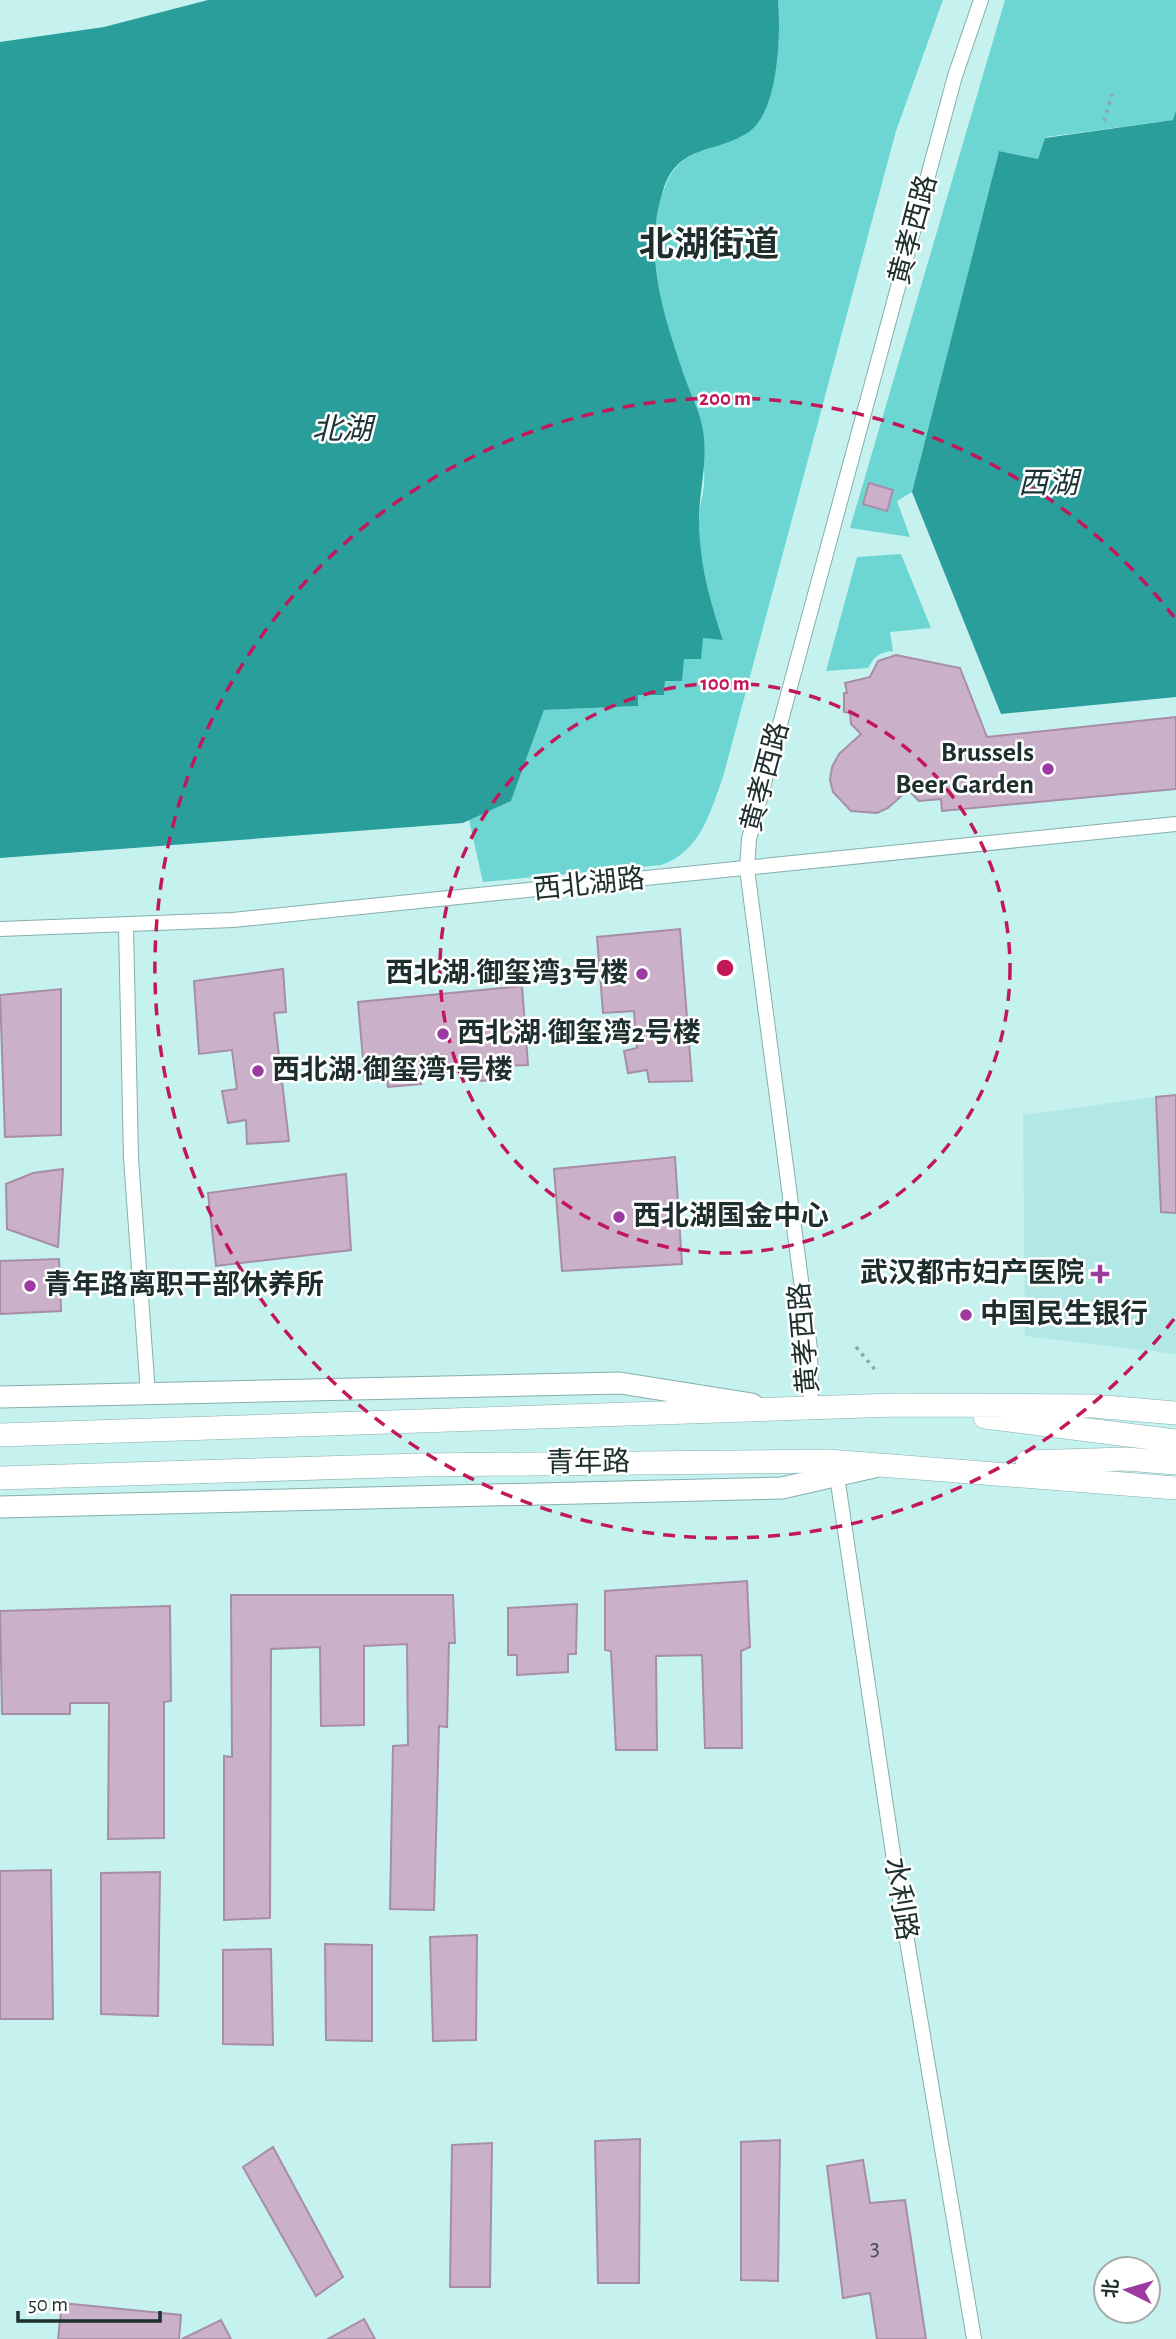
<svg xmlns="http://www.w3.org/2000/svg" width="1176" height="2339" viewBox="0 0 1176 2339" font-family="'Alegreya Sans','Noto Sans SC',sans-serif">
<rect width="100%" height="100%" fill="#c5f1ef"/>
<path fill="#b1e7e5" d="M1156,1097L1161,1212L1176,1213V1354L1025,1336L1023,1115Z"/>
<path fill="#6dd6d2" d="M778,0H943L896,131L723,777C710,813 700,852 661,865L483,882L469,820L511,801L544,710L638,706V695H664L665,681L703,638L723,639C709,599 699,562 699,520C699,504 706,488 704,472C695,384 630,272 665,187C683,142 715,154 749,131C779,112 781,32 778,0Z
M1005,0H1176V110L1173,120L1046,137L1038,159L999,151L912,492L897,501L910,537L850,528Z
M901,554L931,628L890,632L893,651C879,652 874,657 868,668L826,671L857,557Z"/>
<path fill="#299e9b" d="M208,0H778C781,32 779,110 750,131C716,155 678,142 663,191C642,256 665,319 686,381C692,397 701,415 703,431C708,462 699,491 699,521C700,566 709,597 723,640L703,638L701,659H684L682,681H665L664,695H638V706L544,710L511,801L463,823L0,858V42L104,27Z
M1176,110V697L1001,714L912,492L999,151L1038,159L1045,138L1173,120Z"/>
<path fill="#cab0c9" stroke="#a78ea7" stroke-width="2" d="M869,483L893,490L887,511L863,504Z
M896,655L960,668L987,737L1176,717V789L942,811L941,799L919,801L908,790L888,808L877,813L851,811L833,792L830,780L832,767L839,754L861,734L851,724L850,713L844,712V693H847L845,683L870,677L878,661Z
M680,929L692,1081L649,1082L647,1070L628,1073L624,1051L637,1048L634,1011L603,1013L597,937Z
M283,969L286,1012L274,1013L289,1141L247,1144L246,1120L228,1123L222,1091L237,1089L232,1050L199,1054L194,981Z
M522,986L528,1065L503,1066L504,1080L476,1081L474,1070L420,1075L421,1084L388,1087L387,1079L365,1082L358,1002Z
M61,989V1135L5,1137L0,995Z
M1176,1095V1213L1161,1212L1156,1097Z
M675,1157L682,1264L562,1271L554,1169Z
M63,1169L58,1247L7,1229L6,1184L33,1173Z
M346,1174L351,1250L216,1266L208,1193Z
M59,1259L61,1311L0,1314V1261Z
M747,1581L750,1647L741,1651L742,1748H705L702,1655L656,1656L657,1750H616L611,1651L605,1650V1591Z
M231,1595H453L455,1643H449L447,1727L439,1726L434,1910L390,1909L393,1746L408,1745L407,1644L364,1646V1725L321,1726L320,1647L271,1649L270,1918L224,1920V1756L232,1757Z
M577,1604L576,1654H568V1672L517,1675V1655H508V1608Z
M170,1606L171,1701L164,1702V1838L108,1839L109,1703H70V1714H2L0,1611Z
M51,1870L53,2019H0V1871Z
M160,1872L158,2016L101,2014V1873Z
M477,1935L476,2040L433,2041L430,1937Z
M325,1944L372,1945V2041L326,2040Z
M271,1949L273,2045L223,2044V1950Z
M640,2139L639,2283H598L595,2141Z
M780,2140L778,2281L741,2280V2142Z
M492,2143L490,2287H450L452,2145Z
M273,2147L343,2277L316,2296L243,2167Z
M863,2160L870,2203L905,2200L926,2339H877L870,2293L843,2298L827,2166Z
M62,2303L181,2315L179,2339H58Z
M364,2319L375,2339H328Z
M221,2320L231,2339H182Z"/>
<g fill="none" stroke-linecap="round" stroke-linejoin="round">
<defs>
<path id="street" d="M126,926L131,1158L148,1394
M0,929L233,920L1176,824
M811,1409L810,1349L747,869L749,839L955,76L981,0
M833,1468L837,1476L898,1887L974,2339"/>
<path id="secondary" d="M0,1397L620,1383L752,1404
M0,1507L782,1488L874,1467"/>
<path id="primary" d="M985,1417L1176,1441
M0,1435L895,1405L1092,1406L1176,1413
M1027,1462L1126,1459L1176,1463
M0,1478L419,1465L828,1461L1176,1488"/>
</defs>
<use href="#street" stroke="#85afad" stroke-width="16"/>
<use href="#secondary" stroke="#85afad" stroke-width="23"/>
<use href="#primary" stroke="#85afad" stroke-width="24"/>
<path stroke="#88aaa8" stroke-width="3.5" stroke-dasharray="3.5 5" stroke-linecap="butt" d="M1104,121L1112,94
M856,1347L877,1372"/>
<use href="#street" stroke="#fff" stroke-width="14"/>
<use href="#secondary" stroke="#fff" stroke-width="21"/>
<use href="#primary" stroke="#fff" stroke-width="23"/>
</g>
<g fill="none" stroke="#c2185b" stroke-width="3.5" stroke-dasharray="12 9">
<circle cx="725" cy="968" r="285"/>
<path d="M1174 1319A570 570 0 1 1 1174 617"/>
</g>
<g fill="#9d3aa0" stroke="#fff" stroke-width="2.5">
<circle cx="1048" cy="769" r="7"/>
<circle cx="642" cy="974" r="7"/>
<circle cx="443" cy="1034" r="7"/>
<circle cx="258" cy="1071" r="7"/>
<circle cx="619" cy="1217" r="7"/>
<path d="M1096.5 1263.5h7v7h7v7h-7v7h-7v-7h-7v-7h7z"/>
<circle cx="30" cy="1286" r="7"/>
<circle cx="966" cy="1315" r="7"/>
</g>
<g text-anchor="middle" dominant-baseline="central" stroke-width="5" stroke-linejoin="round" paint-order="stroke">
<g font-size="24" fill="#484e54">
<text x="875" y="2248">3</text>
</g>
<g font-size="28" fill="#1d2e2d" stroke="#fff">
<text transform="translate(914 230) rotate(-75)">黄孝西路</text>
<text transform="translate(766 777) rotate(-75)">黄孝西路</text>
<text transform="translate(589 885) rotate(-6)">西北湖路</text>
<text transform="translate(805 1338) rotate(-95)">黄孝西路</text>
<text transform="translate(588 1463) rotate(-1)">青年路</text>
<text transform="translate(900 1899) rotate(81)">水利路</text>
</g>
<g font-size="28" font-weight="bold" fill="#1d2e2d" stroke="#fff" text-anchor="start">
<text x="1034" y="753" text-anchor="end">Brussels<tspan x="1034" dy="32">Beer Garden</tspan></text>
<text x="628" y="974" text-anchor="end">西北湖·御玺湾3号楼</text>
<text x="457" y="1034">西北湖·御玺湾2号楼</text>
<text x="272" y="1071">西北湖·御玺湾1号楼</text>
<text x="633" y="1217">西北湖国金中心</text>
<text x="1084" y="1274" text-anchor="end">武汉都市妇产医院</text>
<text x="44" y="1286">青年路离职干部休养所</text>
<text x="980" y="1315">中国民生银行</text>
</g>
<g font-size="30" font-style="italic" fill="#1c3534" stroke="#fff">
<text x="342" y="430">北湖</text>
<text x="1048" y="484">西湖</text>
</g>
<g font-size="35" font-weight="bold" fill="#1d2e2d" stroke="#fff">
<text x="709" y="245">北湖街道</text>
</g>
</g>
<circle cx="725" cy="968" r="10" fill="#c2185b" stroke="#fff" stroke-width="3.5"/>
<g font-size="21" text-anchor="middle" font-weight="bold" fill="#c2185b" stroke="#fff" stroke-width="5" stroke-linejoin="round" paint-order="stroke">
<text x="725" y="405">200 m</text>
<text x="725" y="690">100 m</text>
</g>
<g transform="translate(1127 2290) rotate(275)"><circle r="33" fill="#ffffff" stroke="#a5abab" stroke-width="2"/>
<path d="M0-5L12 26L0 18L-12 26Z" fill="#9d3aa0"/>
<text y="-10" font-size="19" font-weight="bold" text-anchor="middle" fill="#1d2e2d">北</text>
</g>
<path d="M18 2311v10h142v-10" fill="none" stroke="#1d2e2d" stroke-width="3.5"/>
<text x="28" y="2311" font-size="21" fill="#1d2e2d" stroke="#ffffff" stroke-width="5" paint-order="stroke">50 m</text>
</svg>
